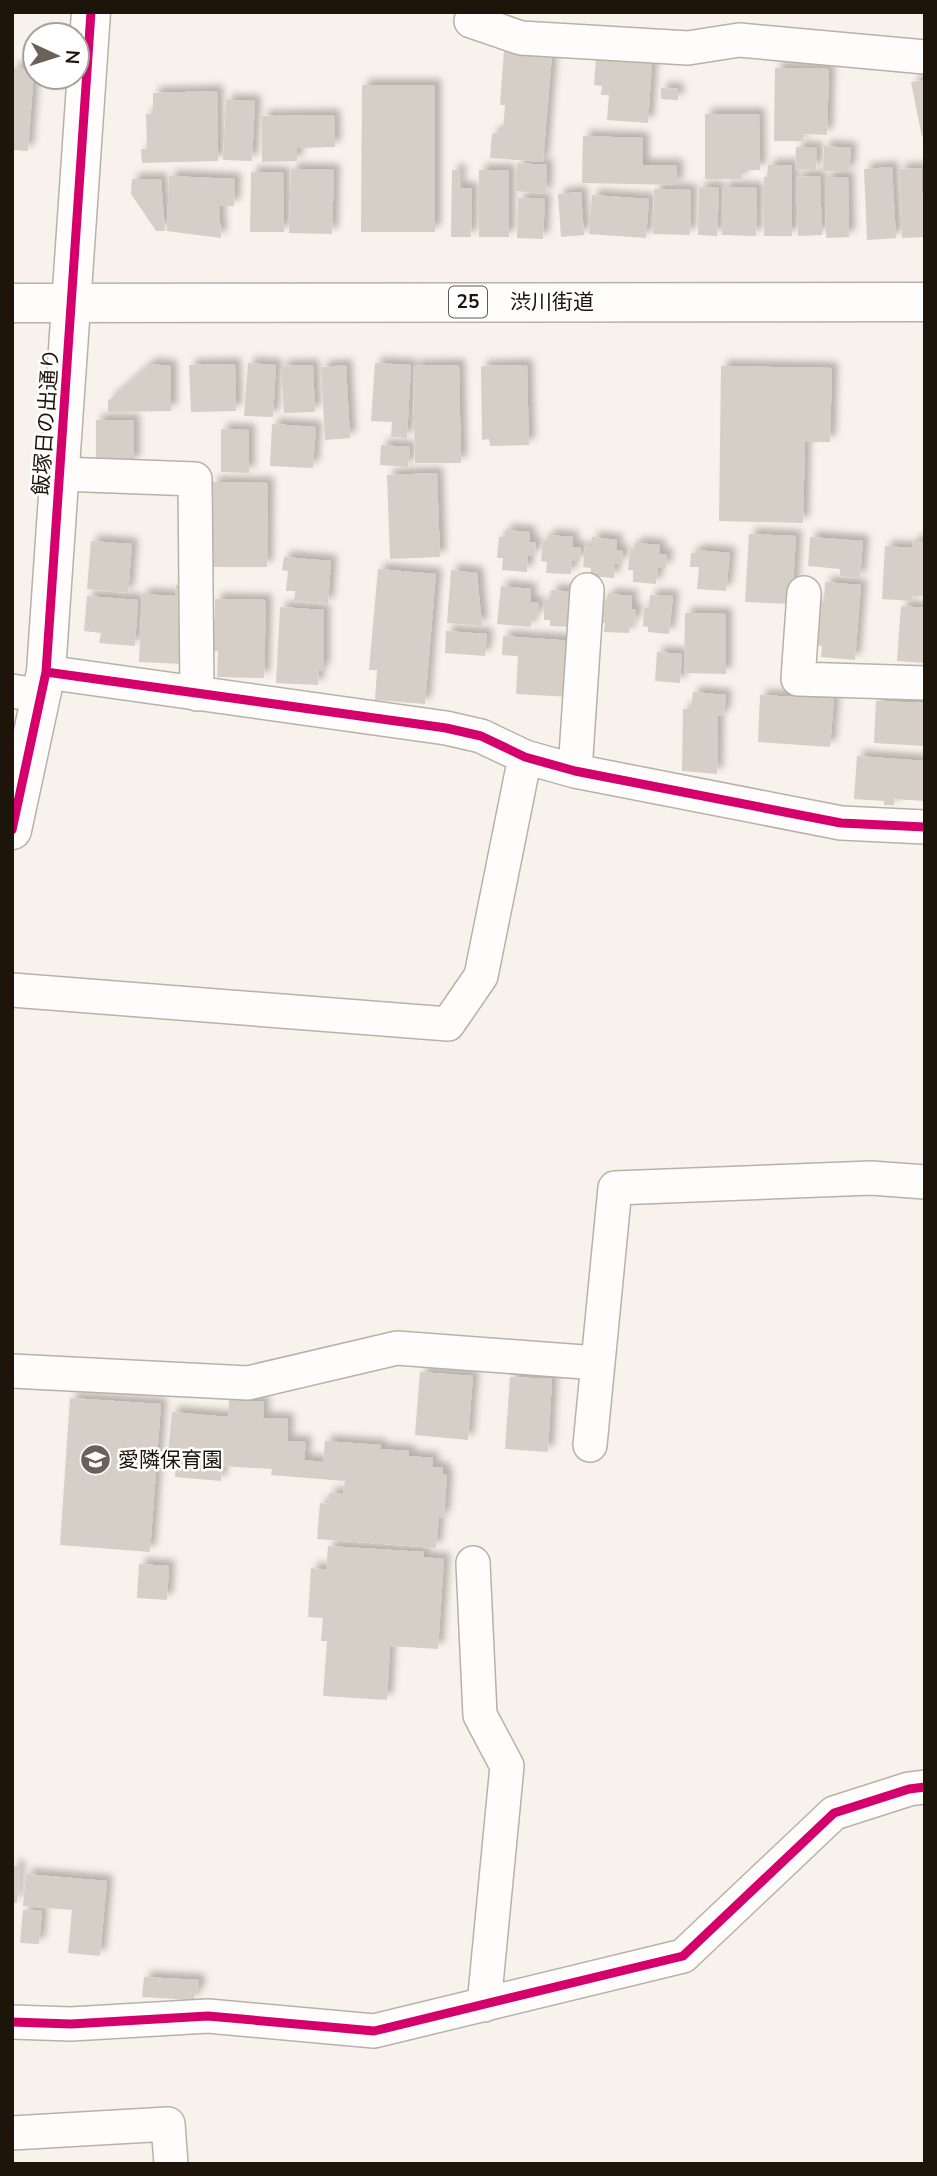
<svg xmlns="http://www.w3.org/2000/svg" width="937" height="2176" viewBox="0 0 937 2176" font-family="'Nunito Sans','Noto Sans JP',sans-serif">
<defs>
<filter id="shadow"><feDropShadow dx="6" dy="-6" stdDeviation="3.5" flood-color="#0004"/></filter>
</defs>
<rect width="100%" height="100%" fill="#f8f2ec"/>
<path fill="#d6cfc7" filter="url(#shadow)" d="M504,51L552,55L543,162L490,158L492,134L503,130L505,105H500Z
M596,59L652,63L648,123L607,120L609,95H601L602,86L594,85Z
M12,68L34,70L28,151L12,150Z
M775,68L829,69L827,135L803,134V141H774Z
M925,80V136L922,137L911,82Z
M362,85H435V232H361Z
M661,88L678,89V100L661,99Z
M217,91L218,161L142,163L141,149H147L146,114H153V93Z
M226,100L255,101L252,161L223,160Z
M705,114H759L760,170H742V179H705Z
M334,115L335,147L297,148V161L262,162V116Z
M583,136L643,138V165H677V185L582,183Z
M824,146L851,148L849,172L823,171Z
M796,147L817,148L816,170L795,169Z
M517,163L547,165L546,194L515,191Z
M768,165H792V236H764V177H767Z
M892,167L896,238L867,240L864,169Z
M921,168L924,237L902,238L899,169Z
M291,169L334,170L332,234L289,233Z
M452,170H460L459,188H472L471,237H451Z
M479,170H509V237H479Z
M251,172L284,173V232H250Z
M169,176L235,179L234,206H219L221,238L167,231Z
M820,176L822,235L798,236L796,177Z
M825,177H848L849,237L826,238Z
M132,179H161L165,231H156L131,194Z
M699,187L719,188L717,236L698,235Z
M723,187L757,188L756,236L722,235Z
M654,189L691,190L690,235L653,234Z
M581,192L584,235L561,237L558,194Z
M592,195L649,199L646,238L589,234Z
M518,198L545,199L543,239L517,238Z
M248,363L276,365L273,417L244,416Z
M375,363L411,365L407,438L391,437L392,422L371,421Z
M150,364L171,366V411L108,412V401Z
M235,364L236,411L191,412L189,365Z
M313,365L315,412L284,413L281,366Z
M346,365L350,438L325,440L321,367Z
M459,365L461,463H415L413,366Z
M527,365L529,445L490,446L489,439L482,440L481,366Z
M721,366L832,368L830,442H805L803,523L719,521Z
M96,420H134V463L96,462Z
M272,424L316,427L313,468L270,466Z
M221,429L249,430V473L221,472Z
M381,445L410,447L408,467L380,465Z
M437,473L440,557L390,559L387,475Z
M212,482L268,483L267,567H213Z
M505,530L530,532L529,542H536L535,556L528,555L527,572L502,570L503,558H497L499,537H505Z
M749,534L796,536L792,604L745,602Z
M548,535L573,537L572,547H581L580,561H572L571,574L546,573L547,562L541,561L543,540H548Z
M592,537L617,540L616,550L623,551L622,564L615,563L614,578L590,576L591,568L583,567L585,546H592Z
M810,537L863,541L860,578L840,576V569L808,566Z
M91,541L132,544L128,593L87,589Z
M913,541L925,542V596H912V601L882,599L885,546L912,548Z
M635,543L660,545L659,554H667L666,568H658L656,584L633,582V570H628L630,548L635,549Z
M697,550L730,553L726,591L697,589L699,567H690L691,553H697Z
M284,557L331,561L328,604L294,601L295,591H286L288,571L282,570Z
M378,569L436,574L425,704L375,700L377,670H369Z
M451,570L477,573L482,626L447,623Z
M825,582L861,585L855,660L821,657L822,646L816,645L819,600L824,601Z
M176,585L188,586L184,664L139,662L142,594L175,596Z
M501,586L531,589L530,602L539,603L537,617L532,616L531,627L497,624Z
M551,590L573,592L572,627L550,626V620H544V600H551Z
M608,594L632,596L631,609H636L635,623L630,622L629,633L604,632L605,623H599L601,601H607Z
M650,595L673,596L669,634L648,632V627L643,626L644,608H649Z
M87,596L138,600L135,646L99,643L101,633L84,631Z
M215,599L266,600L264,678L217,677L218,651H207V626H215Z
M901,606L925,608V663L897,661Z
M280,607L324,610V671L319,670L318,685L276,683Z
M685,613L726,614V674L684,673Z
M446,631L487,634L485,656L445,653Z
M503,636L573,641L570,697L516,694L518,656L502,655Z
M657,652L682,654L680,683L655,681Z
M693,692L726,695L724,716H718L717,774L682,771L683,709H691Z
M760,695L834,699L830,747L758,742Z
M876,701L925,703L923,746L874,743Z
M857,756L925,761V801L894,799V805H884V801L854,799Z
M420,1372L473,1376L468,1440L415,1435Z
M510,1377L552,1379L548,1452L505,1449Z
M70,1398L161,1404L150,1552L60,1545Z
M229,1400L264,1402L263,1418L288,1419L287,1441L306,1442L304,1460L323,1462L325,1441L381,1445L380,1449L409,1451V1456L433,1458L432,1467L443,1468V1474H447L444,1518L439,1517L436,1548L317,1539L320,1503L328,1504L329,1493L343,1494L345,1481L271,1475L272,1469L222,1466L221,1481L175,1477L176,1465L167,1464L172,1412L228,1417Z
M328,1546L424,1552L423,1557L444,1559L438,1649L390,1646L387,1700L323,1696L327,1641H321L323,1618L308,1617L311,1568L326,1570Z
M139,1564L169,1566L167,1600L137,1598Z
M12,1866H19L17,1903H12Z
M26,1874L107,1881L100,1956L68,1953L72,1910L23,1906Z
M23,1910L42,1911L39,1944L20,1943Z
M144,1977L199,1980V1992H195L194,2000L142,1997Z"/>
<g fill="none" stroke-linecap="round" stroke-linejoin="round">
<defs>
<path id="street" d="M471,21L521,38L688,48L739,40L925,57
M60,474L195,479L197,694
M804,593L798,679L925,683
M46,672L446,728L481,736L525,757L575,771L841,823L925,827
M12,691L41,696
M575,771L587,590
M12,990L448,1024L481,976L525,757
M12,1371L248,1383L397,1348L597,1363
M590,1445L615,1188L871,1178L925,1182
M473,1563L480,1715L507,1766L484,2005
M12,2022L71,2024L208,2016L374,2031L683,1956L834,1813L909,1789L925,1787
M12,2133L168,2124L171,2164"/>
<path id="secondary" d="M12,830L46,672L91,12"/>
<path id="primary" d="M12,303L925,302"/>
</defs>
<use href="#street" stroke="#b8b1a9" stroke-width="36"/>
<use href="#secondary" stroke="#b8b1a9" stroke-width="41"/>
<use href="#primary" stroke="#b8b1a9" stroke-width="41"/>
<use href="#street" stroke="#fefdfc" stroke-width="33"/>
<use href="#secondary" stroke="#fefdfc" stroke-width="38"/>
<use href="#primary" stroke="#fefdfc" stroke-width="38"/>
<defs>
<path id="cycleway" d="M46,672L446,728L481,736L525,757L575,771L841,823L925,827
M12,830L46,672L91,12
M12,2022L71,2024L208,2016L374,2031L683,1956L834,1813L909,1789L925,1787"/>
</defs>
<use href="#cycleway" stroke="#fff" stroke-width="13"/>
<use href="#cycleway" stroke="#d6006c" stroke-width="9"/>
</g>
<defs>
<symbol id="school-disc" viewBox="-11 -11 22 22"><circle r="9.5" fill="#6a6259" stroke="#fff"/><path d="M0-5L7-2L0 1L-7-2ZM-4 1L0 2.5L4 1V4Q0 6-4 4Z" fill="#fff"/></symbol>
</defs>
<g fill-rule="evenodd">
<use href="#school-disc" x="78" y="1442" width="35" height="35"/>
</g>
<g text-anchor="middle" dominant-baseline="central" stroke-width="5" stroke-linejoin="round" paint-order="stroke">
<rect fill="#fff" stroke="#615b54" stroke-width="2" x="449" y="286.5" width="38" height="31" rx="5"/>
<g font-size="19" font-weight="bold" fill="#1d150a">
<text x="468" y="302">25</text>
</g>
<g font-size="21" fill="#1d150a" stroke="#fff">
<text x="552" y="302">渋川街道</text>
<text transform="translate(46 422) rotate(-86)">飯塚日の出通り</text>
</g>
<g font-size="21" fill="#1d150a" stroke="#fff" text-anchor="start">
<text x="118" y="1460">愛隣保育園</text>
</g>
</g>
<rect width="937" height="2176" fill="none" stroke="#1d150a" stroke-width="28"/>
<g transform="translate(56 56) rotate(94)"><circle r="33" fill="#ffffff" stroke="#a5a19d" stroke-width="2"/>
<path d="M0-5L12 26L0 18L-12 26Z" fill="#6a6259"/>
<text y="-10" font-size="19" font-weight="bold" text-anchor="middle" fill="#1d150a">N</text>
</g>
</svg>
